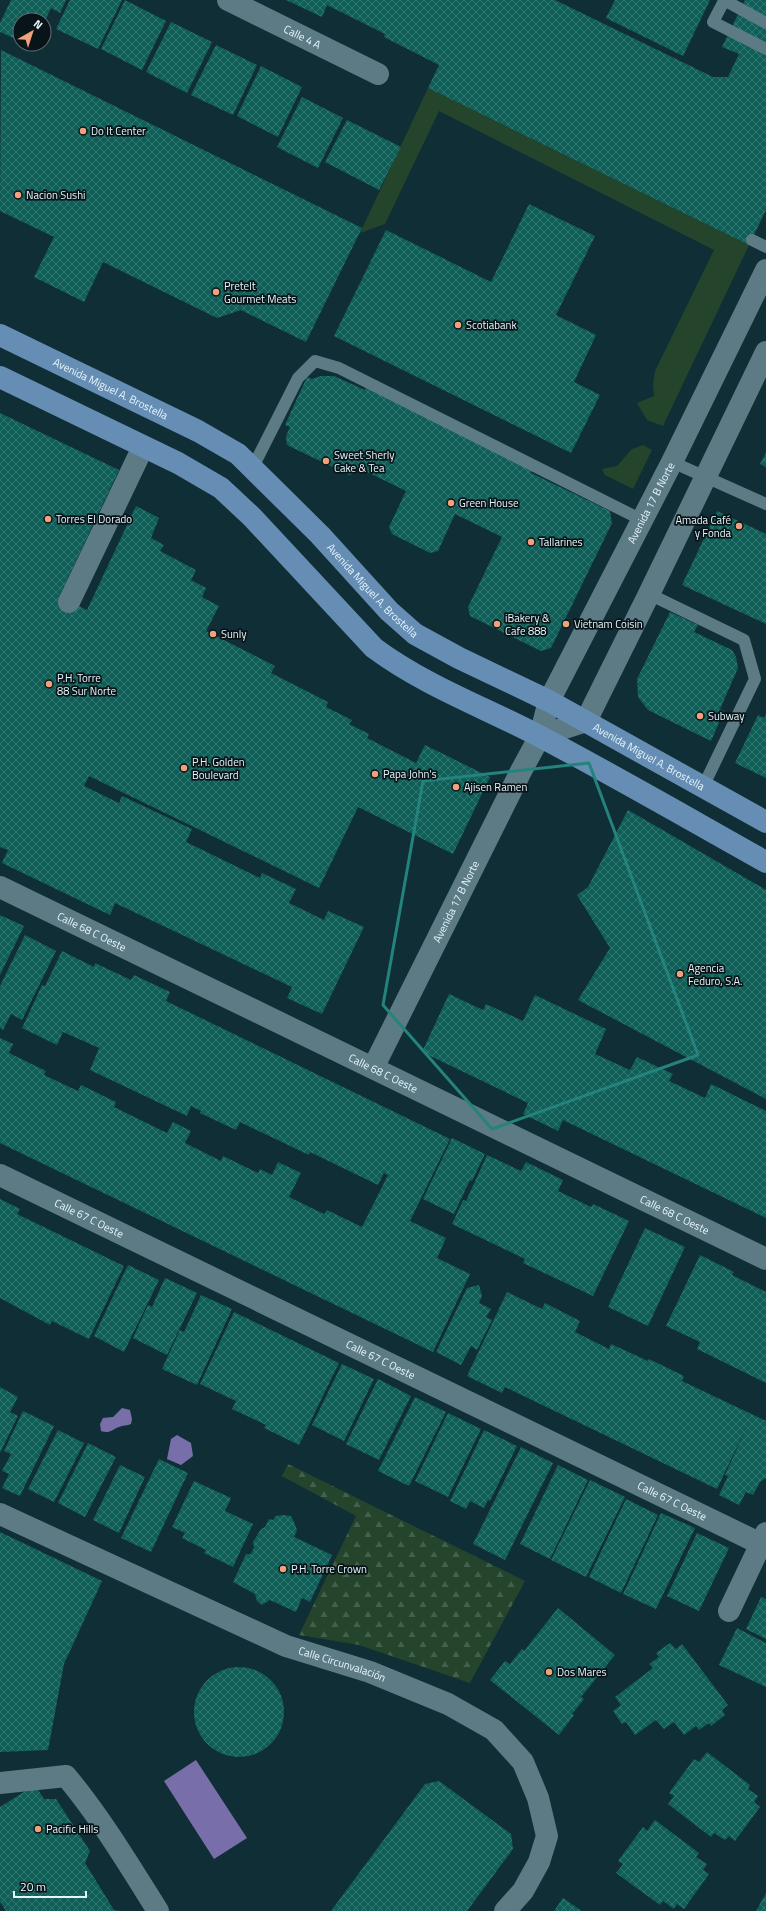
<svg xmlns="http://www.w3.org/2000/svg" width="766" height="1911" viewBox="0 0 766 1911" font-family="'Titillium Web',sans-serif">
<defs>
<pattern id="forest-firs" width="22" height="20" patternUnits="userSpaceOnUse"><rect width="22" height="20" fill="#24452c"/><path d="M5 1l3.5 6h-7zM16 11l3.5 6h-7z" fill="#44604c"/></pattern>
<pattern id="building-cross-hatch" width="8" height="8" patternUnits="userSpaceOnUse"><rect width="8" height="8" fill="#0f5e57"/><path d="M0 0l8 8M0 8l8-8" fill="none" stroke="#327670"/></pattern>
</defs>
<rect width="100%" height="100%" fill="#102e36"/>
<path fill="#24452c" d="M428,88L749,245L663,426L647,420L637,403L654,396L653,384L655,371L714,250L439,111L385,224L360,233Z
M643,445L652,450L633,489L605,475L602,469L617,466L632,449Z"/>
<path fill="url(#forest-firs)" d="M288,1464L525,1581L470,1683L359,1645L299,1635L356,1516L282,1476Z"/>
<path fill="#786faa" d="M122,1408L130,1410L132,1419L131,1424C127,1426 123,1425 119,1427C111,1430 110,1434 101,1431L100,1424L103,1418L113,1417Z
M177,1435L191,1443L193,1456L181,1465L167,1459L171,1439Z
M196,1760L247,1838L214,1859L164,1781Z"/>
<path fill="url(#building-cross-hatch)" d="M11,0H66L60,13L51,8L44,23V20H20V41L0,32V23Z
M70,0H122L98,49L56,29Z
M125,0L166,21L142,70L101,49Z
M286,0H555L713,77H728L739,54L722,47L745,0H766V210L749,245L428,88L439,65L384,37L385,34L327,5L322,17Z
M615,0H710L683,56L606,18Z
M171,22L212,42L187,93L146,72Z
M216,45L257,65L233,115L191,95Z
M1,50L362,228L306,342L241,310L217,318L103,262L84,302L34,277L54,237L0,211Z
M261,66L302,87L278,137L237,116Z
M302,97L343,118L318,168L277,147Z
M347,120L401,147L379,190L325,162Z
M529,204L595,236L556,315L596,335L574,382L600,395L571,453L334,336L386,230L491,282Z
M321,376H334L365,390L368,382L535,464L531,473L610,511L612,523L551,648L541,651L470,616L468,607L502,537L455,514L438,551L430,553L392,534L389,527L406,491L359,468L356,473L349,475L287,445L286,436L290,427L285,425L307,377L312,379Z
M0,413L119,470L59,597L87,610L136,506L159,518L151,538L164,545L160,551L196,570L191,580L206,588L202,597L219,606L206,631L275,666L271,673L328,702L326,707L352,720L349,724L369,734L367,738L416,763L425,745L490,777L453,854L358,807L319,888L89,776L84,786L119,803L122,796L192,829L186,842L260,878L262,873L296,889L289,903L324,920L328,911L364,927L322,1014L287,998L292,987L115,903L110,915L2,863L8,850L0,847Z
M766,452V467L760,464Z
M717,511L766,534V624L682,585Z
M670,612L698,625L694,632L732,650L736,657L738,668L720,709L724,711L711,741L648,710L638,697L637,679Z
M766,714V778L735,763L758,715L764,718Z
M628,810L766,890V1099L578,1000L610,948L577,895L588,887Z
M0,915L24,926L0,975Z
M25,935L56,951L22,1020L11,1014L3,1030L0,1028V986Z
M62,951L94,967L95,963L131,980L134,975L170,992L166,1001L450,1139L410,1221L446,1238L437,1258L470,1274L433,1352L0,1143V1038L13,1044L9,1053L46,1071L44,1075L78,1091L81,1085L116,1102L114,1107L167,1133L173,1122L191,1131L185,1143L221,1161L223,1156L258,1173L260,1169L272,1175L278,1162L301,1173L289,1197L324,1214L327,1210L362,1227L388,1175L384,1173L378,1185L310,1152L309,1155L240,1122L236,1130L200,1113L201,1111L191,1106L187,1116L90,1070L99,1048L63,1032L57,1045L22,1028L42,985L45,986Z
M449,994L483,1010L486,1004L523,1021L535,995L606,1029L595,1054L630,1070L637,1057L673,1074L669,1081L705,1098L711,1084L766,1111V1218L563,1120L558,1131L523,1114L528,1103L422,1052Z
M452,1138L485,1154L472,1181L470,1180L454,1214L423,1199Z
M487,1155L521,1171L526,1162L563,1180L558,1191L591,1207L593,1204L629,1221L593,1296L523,1263L525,1259L452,1224L463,1200L466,1201Z
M0,1199L20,1209L17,1214L124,1266L89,1339L52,1321L50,1325L0,1298Z
M645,1228L685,1247L648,1326L608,1307Z
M700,1255L734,1272L732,1275L766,1292V1383L697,1349L700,1342L666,1326Z
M128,1265L159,1280L124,1352L94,1336Z
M165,1278L197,1293L167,1355L133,1338L148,1305L152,1307Z
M479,1285L482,1296L479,1303L491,1309L486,1317L492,1320L477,1350L471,1346L461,1365L436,1352L467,1288Z
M507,1292L542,1309L545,1303L580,1321L575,1332L609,1349L611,1344L648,1361L649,1359L684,1376L682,1381L766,1421V1478L760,1482L753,1495L746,1492L739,1505L719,1495L728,1476L725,1475L748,1424L717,1489L505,1387L502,1393L467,1376Z
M201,1295L232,1309L197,1385L162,1369L180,1330L184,1332Z
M234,1312L339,1363L299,1445L264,1428L266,1425L232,1409L236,1401L200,1384Z
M342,1364L374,1379L344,1441L312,1425Z
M378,1379L411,1396L379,1460L346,1444Z
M0,1387L18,1397L10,1412L18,1416L0,1453Z
M415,1397L446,1412L409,1486L378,1471Z
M23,1411L54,1426L20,1496L2,1488L9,1474L2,1471L11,1454L4,1451Z
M448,1413L481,1429L448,1497L415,1481Z
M58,1430L84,1443L54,1502L28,1489Z
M484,1430L517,1446L490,1501L488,1500L484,1508L470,1501L466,1509L450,1501Z
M88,1443L116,1457L85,1517L58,1503Z
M521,1447L553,1463L505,1560L473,1544Z
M159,1459L188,1473L151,1552L121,1538Z
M120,1465L145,1477L119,1533L93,1520Z
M558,1465L588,1480L550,1559L520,1544Z
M590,1480L625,1497L586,1577L551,1560Z
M194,1481L231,1498L225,1511L253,1524L233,1567L204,1553L206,1550L182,1538L185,1533L172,1527Z
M626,1499L658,1515L621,1593L589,1577Z
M661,1513L695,1528L656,1609L623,1594Z
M283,1515L291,1516L294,1522L297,1530L294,1537L332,1555L310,1602L302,1598L296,1612L270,1600L262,1605L257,1601L255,1594L233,1582L246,1554H251L254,1547L253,1542L261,1529L265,1527L269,1519L273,1520L276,1516Z
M0,1532L102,1581L64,1664L48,1750L0,1752Z
M697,1533L729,1548L699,1611L667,1596Z
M761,1597L766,1599V1639L746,1629Z
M558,1608L615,1655L581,1697L584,1699L572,1714L574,1715L559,1735L490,1680L505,1661L510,1664L522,1649L524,1651Z
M737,1628L766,1643V1687L719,1665Z
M670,1643L676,1649L682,1644L728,1705L722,1710L725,1715L711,1726L709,1723L699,1730L696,1726L684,1735L674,1722L664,1729L656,1720L635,1735L626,1722L622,1724L613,1711L621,1705L615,1697L653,1668L649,1664L659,1657L656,1653Z
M194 1712a45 45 0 1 1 90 0a45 45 0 1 1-90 0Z
M707,1752L750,1785L748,1789L758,1796L754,1802L760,1807L735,1841L729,1836L725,1840L714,1833L711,1837L668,1804L674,1796L669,1793L694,1759L699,1762Z
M439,1781L511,1834L513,1849L467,1911H331L425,1784Z
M35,1785L44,1799H56L90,1851L85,1863L114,1910L120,1911H6L0,1902V1807Z
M655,1820L699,1853L696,1857L707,1864L703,1870L709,1874L684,1909L677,1904L674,1909L663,1901L660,1905L616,1873L623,1864L618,1861L643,1827L647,1831Z
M766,1893V1911H756Z
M563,1898L582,1911H554Z"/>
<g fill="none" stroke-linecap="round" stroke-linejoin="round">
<path stroke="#5c7b85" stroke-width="12" d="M724,0L766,23
M724,1L713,22L766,49
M752,240L766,247
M672,462L766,504
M253,467L298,378L315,361L339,368L642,520
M649,594L744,640L755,679L703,787"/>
<g stroke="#5c7b85" stroke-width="22">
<path id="s1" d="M228,0L378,74"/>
<path d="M69,602L143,447"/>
<path id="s2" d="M0,887L766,1259"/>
<path id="s3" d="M373,1068L521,771L540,736"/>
<path id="s4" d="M0,1175L761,1544"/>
<path id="s5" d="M0,1514L286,1646L370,1672L448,1704L494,1730L523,1762L538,1798L547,1836L539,1862L523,1891L505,1911"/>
<path d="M729,1611L766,1533"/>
<path d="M0,1783L66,1776C101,1818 129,1865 158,1911"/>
</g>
<g stroke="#5c7b85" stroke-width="22">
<path id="s6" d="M540,736L549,701L672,462L766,270"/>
<path d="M540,736L586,721L649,594L766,352"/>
</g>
<g stroke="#668eb4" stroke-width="22">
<path id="s7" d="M0,335L198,431L238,454L320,535L389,611L415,634L459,658L549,701L766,822"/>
<path d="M0,377L178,463L221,488L252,517L374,648C427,687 484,707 541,737C617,777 691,820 766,862"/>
</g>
</g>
<path fill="none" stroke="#24837c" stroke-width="3" stroke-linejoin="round" d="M589,763L698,1055L492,1129L383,1005L423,781Z"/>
<g fill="#f1a17c" stroke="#081418" stroke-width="1.5">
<circle cx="83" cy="131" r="4"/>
<circle cx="18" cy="195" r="4"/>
<circle cx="216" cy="292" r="4"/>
<circle cx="458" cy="325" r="4"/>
<circle cx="326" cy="461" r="4"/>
<circle cx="451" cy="503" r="4"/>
<circle cx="48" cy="519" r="4"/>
<circle cx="739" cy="526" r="4"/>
<circle cx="531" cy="542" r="4"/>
<circle cx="497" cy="624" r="4"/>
<circle cx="566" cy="624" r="4"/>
<circle cx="213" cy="634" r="4"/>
<circle cx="49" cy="684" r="4"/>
<circle cx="700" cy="716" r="4"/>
<circle cx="184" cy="768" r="4"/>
<circle cx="375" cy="774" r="4"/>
<circle cx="456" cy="787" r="4"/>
<circle cx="680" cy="974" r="4"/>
<circle cx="283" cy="1569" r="4"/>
<circle cx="549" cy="1672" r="4"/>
<circle cx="38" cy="1829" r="4"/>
</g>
<g text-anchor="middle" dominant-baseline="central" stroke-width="3.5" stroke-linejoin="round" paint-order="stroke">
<g font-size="11" fill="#e6f6fc" stroke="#081418">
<text stroke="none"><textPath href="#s1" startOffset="83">Calle 4 A</textPath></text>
<text stroke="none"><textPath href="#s7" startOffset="123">Avenida Miguel A. Brostella</textPath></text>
<text stroke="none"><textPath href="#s6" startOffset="259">Avenida 17 B Norte</textPath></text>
<text stroke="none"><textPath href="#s7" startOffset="458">Avenida Miguel A. Brostella</textPath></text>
<text stroke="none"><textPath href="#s7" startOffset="783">Avenida Miguel A. Brostella</textPath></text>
<text stroke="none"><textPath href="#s3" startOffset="186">Avenida 17 B Norte</textPath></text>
<text stroke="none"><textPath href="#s2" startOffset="102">Calle 68 C Oeste</textPath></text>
<text stroke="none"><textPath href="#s2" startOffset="426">Calle 68 C Oeste</textPath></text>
<text stroke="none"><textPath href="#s2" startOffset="750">Calle 68 C Oeste</textPath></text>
<text stroke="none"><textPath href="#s4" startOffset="99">Calle 67 C Oeste</textPath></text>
<text stroke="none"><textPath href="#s4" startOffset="423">Calle 67 C Oeste</textPath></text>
<text stroke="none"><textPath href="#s4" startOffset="747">Calle 67 C Oeste</textPath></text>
<text stroke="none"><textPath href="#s5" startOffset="374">Calle Circunvalación</textPath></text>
</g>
<g font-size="11" fill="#e6f6fc" stroke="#081418" text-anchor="start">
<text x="91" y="131">Do It Center</text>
<text x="26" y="195">Nacion Sushi</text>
<text x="224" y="286">Pretelt<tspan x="224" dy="13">Gourmet Meats</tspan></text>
<text x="466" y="325">Scotiabank</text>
<text x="334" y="455">Sweet Sherly<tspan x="334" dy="13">Cake &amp; Tea</tspan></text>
<text x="459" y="503">Green House</text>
<text x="56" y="519">Torres El Dorado</text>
<text x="731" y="520" text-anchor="end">Amada Café<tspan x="731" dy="13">y Fonda</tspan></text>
<text x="539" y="542">Tallarines</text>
<text x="505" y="618">iBakery &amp;<tspan x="505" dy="13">Cafe 888</tspan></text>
<text x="574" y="624">Vietnam Coisin</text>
<text x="221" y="634">Sunly</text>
<text x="57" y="678">P.H. Torre<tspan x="57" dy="13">88 Sur Norte</tspan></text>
<text x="708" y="716">Subway</text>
<text x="192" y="762">P.H. Golden<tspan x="192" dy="13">Boulevard</tspan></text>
<text x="383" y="774">Papa John's</text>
<text x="464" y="787">Ajisen Ramen</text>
<text x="688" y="968">Agencia<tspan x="688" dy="13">Feduro, S.A.</tspan></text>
<text x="291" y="1569">P.H. Torre Crown</text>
<text x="557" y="1672">Dos Mares</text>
<text x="46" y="1829">Pacific Hills</text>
</g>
</g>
<g transform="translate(32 32) rotate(39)"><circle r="19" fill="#081418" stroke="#616e73"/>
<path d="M0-3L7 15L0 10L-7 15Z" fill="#f1a17c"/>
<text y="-6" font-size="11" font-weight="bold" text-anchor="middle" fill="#e6f6fc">N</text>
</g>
<path d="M14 1891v6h72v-6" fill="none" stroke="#e6f6fc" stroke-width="2"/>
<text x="20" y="1891" font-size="12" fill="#e6f6fc" stroke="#081418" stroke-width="3" paint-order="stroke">20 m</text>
</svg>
